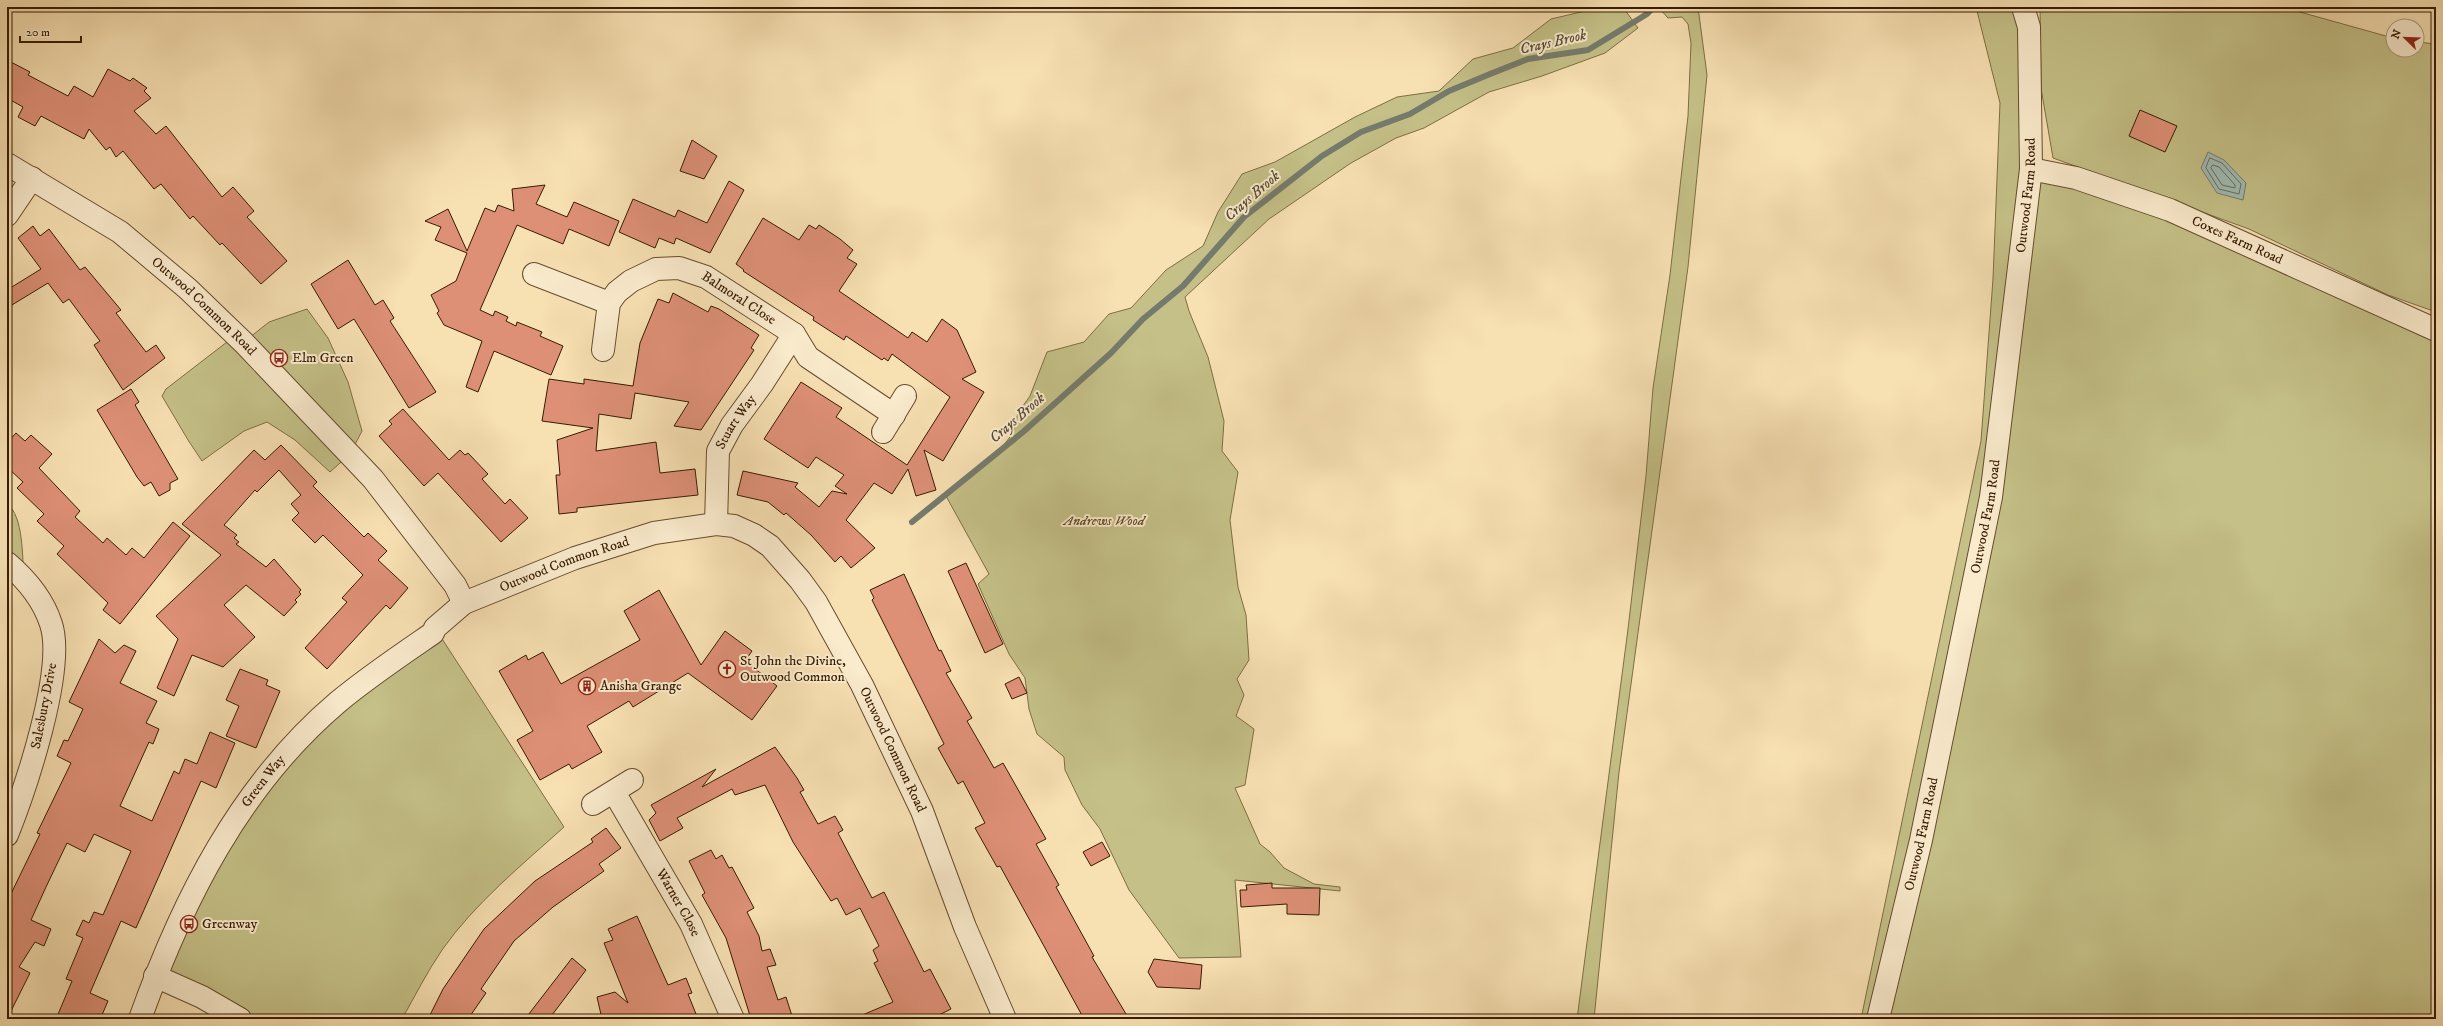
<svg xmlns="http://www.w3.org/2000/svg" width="2443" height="1026" viewBox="0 0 2443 1026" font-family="'IM FELL DW Pica',serif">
<rect width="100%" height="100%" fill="#f7e0b2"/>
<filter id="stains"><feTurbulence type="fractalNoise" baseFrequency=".005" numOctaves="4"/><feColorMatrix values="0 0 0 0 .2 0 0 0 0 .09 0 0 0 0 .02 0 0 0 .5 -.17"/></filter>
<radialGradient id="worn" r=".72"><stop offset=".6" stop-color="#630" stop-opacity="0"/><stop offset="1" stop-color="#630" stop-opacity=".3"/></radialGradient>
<path fill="#c4c087" stroke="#7e6e44" d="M1658,7H1698L1707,75L1688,267L1619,772L1594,1019H1577L1628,629L1646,476L1653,388L1670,275L1688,116L1691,43L1688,24L1682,17L1668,18Z
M1976,7H2020L2031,169L2076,178L2436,329V1019H1861L1981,441L1993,279L2000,103Z
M2040,7H2282L2393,38V50H2417V42L2436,44V312L2388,295L2249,229L2053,158L2041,88Z
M1598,8L1625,10L1638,28L1605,53L1542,76L1489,92L1424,128L1396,138L1351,163L1269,219L1185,297L1189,311L1208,357L1224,421L1222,451L1238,472L1230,520L1238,587L1246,615L1249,660L1237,679L1244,695L1236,716L1254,729L1245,785L1235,788L1260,844L1270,852L1284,868L1314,884L1340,887V891L1235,880L1241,957L1179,958L1129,890L1100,829L1082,805L1065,770L1064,757L1037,734L1029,709L1025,678L1009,654L978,584L989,574L946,496L997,454L1013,433L1018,413L1030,396L1047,352L1084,342L1109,314L1131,308L1166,270L1203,246L1218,212L1242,174L1275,162L1355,117L1397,97L1439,91L1473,59L1513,48L1551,19Z
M307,309L328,338L348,382L362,431L350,454L330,472L295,440L267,422L244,431L202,461L188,440L162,396L166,389L236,335L244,342L269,322Z
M7,504C24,516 22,558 24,577L7,563Z
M435,628L564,827C522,865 475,903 442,950C427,972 415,996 402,1019H240L155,976L282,758Z"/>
<path fill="#9fbbb4" stroke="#757b6c" d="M2208,152L2224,160L2246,183L2243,200L2217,193L2201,168Z"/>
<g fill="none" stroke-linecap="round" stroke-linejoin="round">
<path stroke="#6b6b5a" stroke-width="1" d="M2210,158L2222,163L2241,184L2239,194L2219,189L2206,168Z
M2213,165L2219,167L2235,185V188L2222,185L2211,168Z"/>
<path stroke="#757b6c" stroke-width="6" d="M912,522L1023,432L1111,353L1143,319L1183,286L1244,217L1322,156L1361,132L1410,114L1449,91L1490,74L1528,59L1588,50L1647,14L1654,7"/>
</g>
<path fill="#de9077" stroke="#371b01" d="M7,60L30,72L28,75L68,96L74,86L93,97L108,69L130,81L133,78L147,88L144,91L151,98L134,111L156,134L166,126L222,197L233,187L254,211L247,217L287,261L261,284L222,243L220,245L193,216L190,219L161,184L154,189L123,151L116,157L110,147L106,150L89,129L84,139L41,116L35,126L18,117L23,107L7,98Z
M2140,110L2177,126L2165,152L2129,136Z
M692,140L717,156L704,179L680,171Z
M729,181L744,190L710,253L676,238L674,244L659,238L655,248L619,232L633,199L675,217L678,210L707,223Z
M545,185L536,204L567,217L574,202L619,221L609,246L569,229L563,244L517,225L480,310L493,316L495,311L508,317L506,321L516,326L517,322L542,332L540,336L563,346L551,375L494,351L478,392L466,387L482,341L444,325L437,313L439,311L431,295L456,281L467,253L435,240L441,227L425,221L448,209L467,251L485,208L495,212L498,205L514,211L512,189Z
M763,218L799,240L809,225L816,229L819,225L840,239L853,250L847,258L857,264L839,291L908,338L912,332L927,342L942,319L957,330L976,372L962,379L984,392L943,461L924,450L936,490L916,496L908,469L892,494L874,483L846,520L875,548L851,568L841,556L835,562L811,535L786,513L784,515L768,502L737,495L743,471L798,483L795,487L819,507L832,491L847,494L835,486L844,475L816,457L808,468L764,439L801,382L842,408L836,417L907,465L950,397L892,354L888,361L884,358L882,360L846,336L844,340L813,320L814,317L743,271L744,270L736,264Z
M33,226L40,236L49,229L80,270L85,267L121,310L116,313L146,352L156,345L165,358L123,390L94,345L100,341L69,299L63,303L48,283L7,308V290L41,269L18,238Z
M348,260L375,305L383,300L394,318L390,321L436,392L409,408L354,319L338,329L311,284Z
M673,293L708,312L711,306L719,309L759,335L751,348L754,350L701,430L674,426L689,402L635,393L631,419L599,414L596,451L656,442L660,473L695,469L698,495L577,508V512L559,514L556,475H560L557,440L593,428L542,421L549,379L584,384V379L633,386L640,343L658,299L669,303Z
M131,389L139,402L135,405L178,479L170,483V490L159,496L151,482L144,486L137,477L97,410Z
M403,409L449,460L460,450L465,455L468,453L488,474L482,479L505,504L510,499L528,518L501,542L438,473L424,486L379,436L392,424L389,421Z
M16,433L25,441L31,435L52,454L39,468L80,511L75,517L103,543L107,538L126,555L132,548L144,558L173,522L190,536L120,624L103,610L108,603L57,554L64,546L37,521L44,514L17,488L23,482L7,467V443Z
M281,445L317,482L313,486L364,537L368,533L387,551L378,560L408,588L390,609L386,605L327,669L305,648L347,602L342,598L363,575L323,535L315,543L292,520L299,513L291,504L301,495L279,470L257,492L255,490L224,525L237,535L234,538L239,542L236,544L266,567L274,559L301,590L299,592L301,594L295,600L297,602L284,616L246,585L224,605L255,637L223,667L192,655L174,696L157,688L178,639L156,616L221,555L182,524L254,450L265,460Z
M966,563L1003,644L985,653L948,571Z
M904,574L939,651L941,650L951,671L946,673L972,718L967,721L994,768L1003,763L1046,839L1036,844L1059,885L1056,887L1094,956L1092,957L1129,1019H1084L1000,866L997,867L975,828L985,823L963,781L958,784L938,748L944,744L872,600L874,598L870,590Z
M659,590L701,665L725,631L752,651L745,661L777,686L752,720L688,673L633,707L629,701L587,726L602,752L572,769L569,764L540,780L517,740L533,731L499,671L526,655L528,660L543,652L561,684L640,640L624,611Z
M99,639L115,653L124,645L136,651L120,683L157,701L146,723L159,729L153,744L149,742L120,806L152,821L174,771L179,774L185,759L197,764L210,732L235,743L216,788L201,781L136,928L121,921L90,993L108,1001L102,1015L98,1014L96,1019H56L72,981L66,979L83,938L76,935L83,920L89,923L94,912L103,915L131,851L94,834L85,852L67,843L46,887L31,920L51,929L44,946L35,942L19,967L30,973L7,1019V902L40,834L37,833L71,763L57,756L64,740L68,741L83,709L69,702Z
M240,669L268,680L266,685L280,691L256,748L226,736L239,706L226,700Z
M1019,677L1027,693L1012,699L1005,684Z
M775,747L797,778L804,790L800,792L818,824L835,816L843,830L838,833L872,898L884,892L924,972L930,969L951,1009L931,1019H853L893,1002L874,963L878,961L873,950L879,946L860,908L846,915L837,898L831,901L793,842L765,785L735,795L732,789L677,818L683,828L660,841L649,820L656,813L651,805L716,769L702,787Z
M606,828L621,848L599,864L604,871L553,907L514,941L481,989L486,993L468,1019H428L443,989L484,929L535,881L593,842L591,839Z
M1102,842L1110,856L1091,866L1083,852Z
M711,850L716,859L722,855L729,868L732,867L754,908L747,912L759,936L762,951L770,949L776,965L767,967L778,1000L786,997L793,1019H751L726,938L702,895L705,893L689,861Z
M1272,883V888H1320L1319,915L1287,914V904L1241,907L1240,890H1247L1246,885Z
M637,916L668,985L686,978L692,993L688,994L698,1019H602L597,997L615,992L628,1003L604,943L613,940L608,929Z
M572,958L586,970L549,1019H525Z
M1154,959L1202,965L1200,989L1157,987L1148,972Z"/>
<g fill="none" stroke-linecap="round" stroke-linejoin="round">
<defs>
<g id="street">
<path id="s1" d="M7,164L120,232L188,289L244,343L373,479L455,585L464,603"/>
<path id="s2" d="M2031,169L2076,178L2170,210L2436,330"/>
<path d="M7,215L32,178"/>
<path d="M534,274L609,303"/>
<path id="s3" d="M603,350L609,303L617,292L631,281L656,269L679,268L706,277L794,334L808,357L894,415"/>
<path d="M883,432L905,396"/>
<path id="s4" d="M716,524L718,451L732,425L762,384L794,334"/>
<path d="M7,563C27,580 43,599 51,624C66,669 25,790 7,835"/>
<path id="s5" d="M614,792L691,924L733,1019"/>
<path d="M593,804L632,780"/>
<path d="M155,976L202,997L240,1019"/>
<path id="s6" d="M140,1019C182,901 240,785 338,702C368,677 401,655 433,633L435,628L464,603L575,558L654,533L716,524L734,526L754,535L770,546L800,580L816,602L862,685L922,811L965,927L1005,1019"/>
<path id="s7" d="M1878,1019L1921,840L1991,497L2031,169L2029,27L2023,7"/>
</g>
</defs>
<use href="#street" stroke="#674c2d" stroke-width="24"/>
<use href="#street" stroke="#faebcd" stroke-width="22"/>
</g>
<defs>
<symbol id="bus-ring" viewBox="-11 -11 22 22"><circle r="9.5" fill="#faebcd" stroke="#8f2418" stroke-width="1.5"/><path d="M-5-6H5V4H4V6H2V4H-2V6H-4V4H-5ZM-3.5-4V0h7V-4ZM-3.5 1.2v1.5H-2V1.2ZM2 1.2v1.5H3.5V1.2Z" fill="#8f2418"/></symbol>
<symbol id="church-ring" viewBox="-11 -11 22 22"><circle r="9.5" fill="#faebcd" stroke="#8f2418" stroke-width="1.5"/><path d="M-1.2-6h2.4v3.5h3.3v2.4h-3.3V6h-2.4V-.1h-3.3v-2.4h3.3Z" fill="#8f2418"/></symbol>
<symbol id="building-ring" viewBox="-11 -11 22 22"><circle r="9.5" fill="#faebcd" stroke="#8f2418" stroke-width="1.5"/><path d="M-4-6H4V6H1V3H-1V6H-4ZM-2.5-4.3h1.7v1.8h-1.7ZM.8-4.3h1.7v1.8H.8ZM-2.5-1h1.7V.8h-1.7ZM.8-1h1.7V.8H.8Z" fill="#8f2418"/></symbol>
</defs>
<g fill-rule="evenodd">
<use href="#bus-ring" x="269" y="348" width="20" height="20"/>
<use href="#church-ring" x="717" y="659" width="20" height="20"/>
<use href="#building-ring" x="577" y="676" width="20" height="20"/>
<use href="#bus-ring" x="179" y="914" width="20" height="20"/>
</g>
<g text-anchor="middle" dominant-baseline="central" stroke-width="4" stroke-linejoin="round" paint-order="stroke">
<g font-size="14" fill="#371b01" stroke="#faebcd">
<text stroke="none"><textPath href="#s7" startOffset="838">Outwood Farm Road</textPath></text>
<text stroke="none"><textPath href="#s2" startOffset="219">Coxes Farm Road</textPath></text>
<text stroke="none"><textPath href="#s3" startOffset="197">Balmoral Close</textPath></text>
<text stroke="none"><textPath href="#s1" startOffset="244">Outwood Common Road</textPath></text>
<text stroke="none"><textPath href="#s4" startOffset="107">Stuart Way</textPath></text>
<text stroke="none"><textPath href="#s7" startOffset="514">Outwood Farm Road</textPath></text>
<text stroke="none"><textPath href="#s6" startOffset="647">Outwood Common Road</textPath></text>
<text transform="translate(44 706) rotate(-79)">Salesbury Drive</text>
<text stroke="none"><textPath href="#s6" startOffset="1103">Outwood Common Road</textPath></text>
<text stroke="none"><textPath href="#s6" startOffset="269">Green Way</textPath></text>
<text stroke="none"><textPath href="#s7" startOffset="190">Outwood Farm Road</textPath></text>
<text stroke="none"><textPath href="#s5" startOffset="128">Warner Close</textPath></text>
</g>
<g font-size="14" fill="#371b01" stroke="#faebcd" text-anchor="start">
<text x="292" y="358">Elm Green</text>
<text x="740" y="661">St John the Divine,<tspan x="740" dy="16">Outwood Common</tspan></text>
<text x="600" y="686">Anisha Grange</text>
<text x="202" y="924">Greenway</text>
</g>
<g font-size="14" font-style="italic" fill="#614d29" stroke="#faebcd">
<text x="1104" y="521">Andrews Wood</text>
</g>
<g font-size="15" font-style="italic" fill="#564b37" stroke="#faebcd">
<text transform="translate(1553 42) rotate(-13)">Crays Brook</text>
<text transform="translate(1252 196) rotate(-41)">Crays Brook</text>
<text transform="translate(1017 418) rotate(-41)">Crays Brook</text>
</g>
</g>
<rect width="2443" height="1026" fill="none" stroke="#f7e0b2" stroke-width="24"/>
<rect x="8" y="8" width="2427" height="1010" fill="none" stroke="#371b01" stroke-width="2"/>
<rect x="12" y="12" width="2419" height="1002" fill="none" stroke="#371b01"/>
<g transform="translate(2405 38) rotate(293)"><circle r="19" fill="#faebcd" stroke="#ac987b"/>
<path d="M0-3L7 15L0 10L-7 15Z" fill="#8f2418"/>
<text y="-6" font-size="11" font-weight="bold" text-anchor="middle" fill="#371b01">N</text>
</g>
<path d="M20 36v6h61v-6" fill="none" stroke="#371b01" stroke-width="2"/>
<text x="26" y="36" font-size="12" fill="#371b01" stroke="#faebcd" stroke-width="3" paint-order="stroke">20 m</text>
<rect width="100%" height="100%" filter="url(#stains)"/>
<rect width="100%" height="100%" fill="url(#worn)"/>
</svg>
